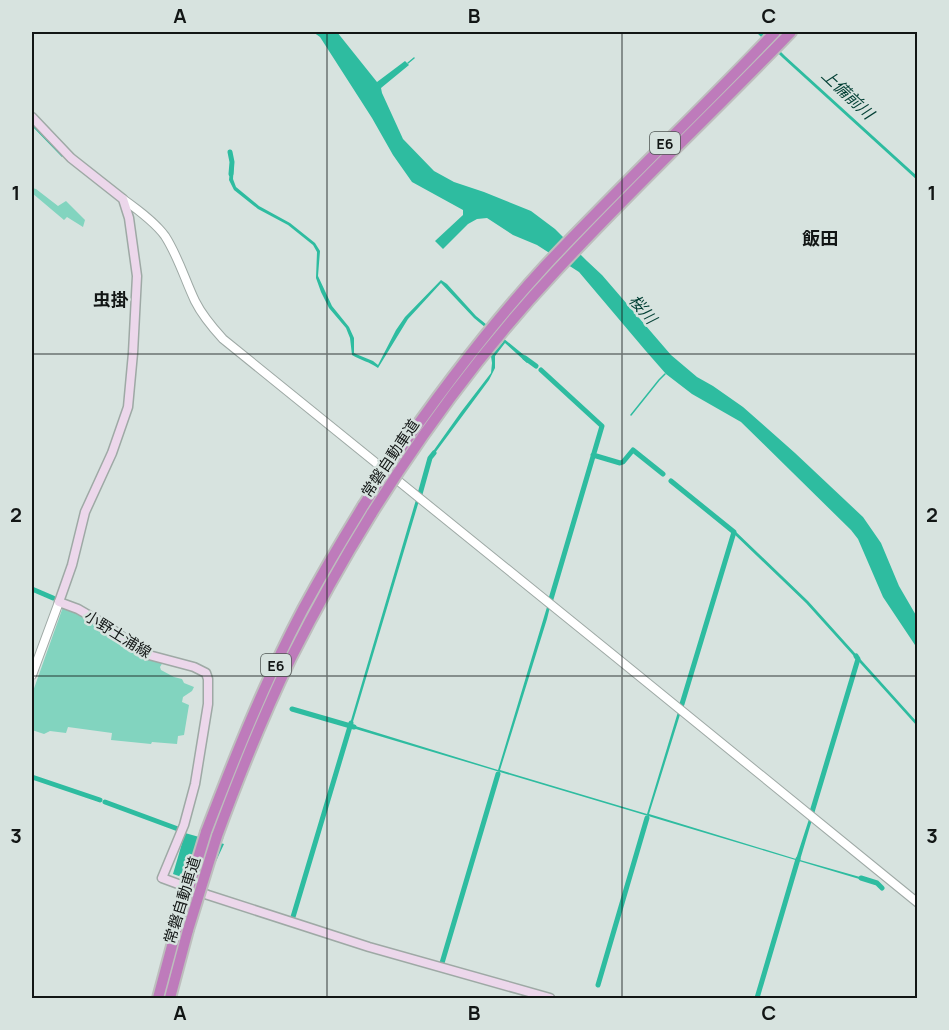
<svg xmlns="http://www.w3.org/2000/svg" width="949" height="1030" viewBox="0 0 949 1030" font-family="Manrope,'Noto Sans JP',sans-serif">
<rect width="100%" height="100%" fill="#d7e3df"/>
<path fill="#82d4bf" d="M32,188L36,189L58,206L66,201L85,220L83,227L67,217L64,220L32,193Z
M63,607L77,611L103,626L141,655L149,660L163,662L160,667L161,670L174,677L182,679L184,683L194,687L192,691L183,697L182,702L189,705L184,735L178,736L177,744L152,742L151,744L111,740L112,733L68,727L66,733L50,731L44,734L32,730V694Z"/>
<path fill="#2ebca0" d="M313,32H337L377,82L405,61L409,65L381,88L382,93L403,139L434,171L454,182L484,192L531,211L555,229L587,261L602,275L671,355L697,377L713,386L743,407L795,453L863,517L881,543L899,586L917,617V648L883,597L858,539L851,530L741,422L692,394L666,374L645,350L579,272L537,245L513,235L487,218L477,219L468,224L443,249L435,241L463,215V210L412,182L393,155L372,118L320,37Z
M756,32H761L785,56L917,176V180L783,58Z
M234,162L233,179L236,187L259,206L290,223L315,243L320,251L318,276L332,306L349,327L354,338V353L356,354L373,361L378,365L396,330L405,317L441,280L447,284L476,316L530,360L527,363L505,343L495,356V368L489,380L432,457H429L461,412L491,373L492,363L491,356L503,342L474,318L441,283L408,319L378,368C370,362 360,360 352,355L350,338L346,328L329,308L321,292L316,278L317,252L313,245L288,225L258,209L234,190L229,180L230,170Z
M418,493L421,494L352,725L498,770L550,597L552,599L547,619L500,770L647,814L681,702L683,705L649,814L796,859L811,813H814L800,860L867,879L866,881L349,727Z
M734,530L808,601L917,722V726L806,603L732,532Z
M185,833L224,844L205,885L173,874Z"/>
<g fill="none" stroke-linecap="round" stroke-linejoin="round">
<path stroke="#2ebca0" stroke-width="1.5" d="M408,63L414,58
M32,125L62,156
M631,415L659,380L665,374"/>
<path stroke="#2ebca0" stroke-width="5" d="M230,152L232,162L231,174
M525,358L536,366
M541,370L602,426L551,599
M593,455L620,463L623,462L633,450L663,474
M671,481L734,532L682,704
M420,494L430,458L434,453
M32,589L53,598
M292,709L354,727
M32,777L100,800
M105,802L178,829
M812,812L858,659L856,656
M861,878L877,883L882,888
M293,917L351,723
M442,963L498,774
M598,985L647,818
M757,998L798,859"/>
<defs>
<path id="tertiary" d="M123,199C137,209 155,222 165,236C178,256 185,280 195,301C202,315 212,327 223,339C455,527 687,714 918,903
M32,675L59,602"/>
<path id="secondary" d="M32,117L71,158L123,199L129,218L137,276L133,353L128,407L112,453L85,512L72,565L59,602L78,609L109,627L145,654L194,667L206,673L208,679V704L195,784L184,825L162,878L208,895L369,947L550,998"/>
<path id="motorway" d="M388,467C436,397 487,329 545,266C620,186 700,111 775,32
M397,474C444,403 497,334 556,271C632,189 714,112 791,32
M206,832C235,756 265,681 303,609C322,574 342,540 363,506
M217,836C239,776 263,716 291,658C316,608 343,560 372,513
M158,998L177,927
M170,998L188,930"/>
</defs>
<use href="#tertiary" stroke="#9ea9a5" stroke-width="10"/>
<use href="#secondary" stroke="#9ea9a5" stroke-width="11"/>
<use href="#motorway" stroke="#bdbebd" stroke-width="14"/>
<use href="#tertiary" stroke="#fff" stroke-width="8"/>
<use href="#secondary" stroke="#ecd7eb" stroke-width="8"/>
<use href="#motorway" stroke="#be7bbb" stroke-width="10"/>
<defs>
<path id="motorway-bridge" d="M363,506L388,467
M372,513L397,474
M177,927L206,832
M188,930L217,836"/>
</defs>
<use href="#motorway-bridge" stroke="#bdbebd" stroke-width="14" stroke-linecap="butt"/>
<use href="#motorway-bridge" stroke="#be7bbb" stroke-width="10"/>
</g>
<path fill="none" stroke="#121615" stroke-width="1.5" stroke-opacity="0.55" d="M327,32V998M622,32V998M32,354H918M32,676H918"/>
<g text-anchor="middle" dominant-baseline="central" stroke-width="5" stroke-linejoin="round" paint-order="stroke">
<g fill="#d7e3df" stroke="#4d5452" stroke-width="1.5">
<rect x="650" y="132" width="30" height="22" rx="4.5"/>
<rect x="261" y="654" width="30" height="22" rx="4.5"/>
</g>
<g font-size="14" font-weight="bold" fill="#121615">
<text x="665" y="143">E6</text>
<text x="276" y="665">E6</text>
</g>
<g font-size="15" fill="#121615" stroke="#d7e3df">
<text transform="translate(390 458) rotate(-56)">常磐自動車道</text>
<text transform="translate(118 634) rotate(32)">小野土浦線</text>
<text transform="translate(182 900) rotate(-73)">常磐自動車道</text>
</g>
<g font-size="16" font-style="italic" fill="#003e33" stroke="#d7e3df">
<text transform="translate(848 94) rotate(43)">上備前川</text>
<text transform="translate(643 309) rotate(49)">桜川</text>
</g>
<g font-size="18" font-weight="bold" fill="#121615" stroke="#d7e3df">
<text x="820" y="238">飯田</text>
<text x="111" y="299">虫掛</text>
</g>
</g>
<rect width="949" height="1030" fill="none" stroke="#d7e3df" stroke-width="66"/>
<rect x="33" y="33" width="883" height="964" fill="none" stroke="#121615" stroke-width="2"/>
<g font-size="20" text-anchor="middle" font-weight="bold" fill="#121615">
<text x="180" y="23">A</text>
<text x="474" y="23">B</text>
<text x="769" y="23">C</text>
<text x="16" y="200">1</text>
<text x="932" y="200">1</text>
<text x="16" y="522">2</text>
<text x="932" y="522">2</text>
<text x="16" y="843">3</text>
<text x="932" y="843">3</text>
<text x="180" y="1020">A</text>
<text x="474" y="1020">B</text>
<text x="769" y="1020">C</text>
</g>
</svg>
